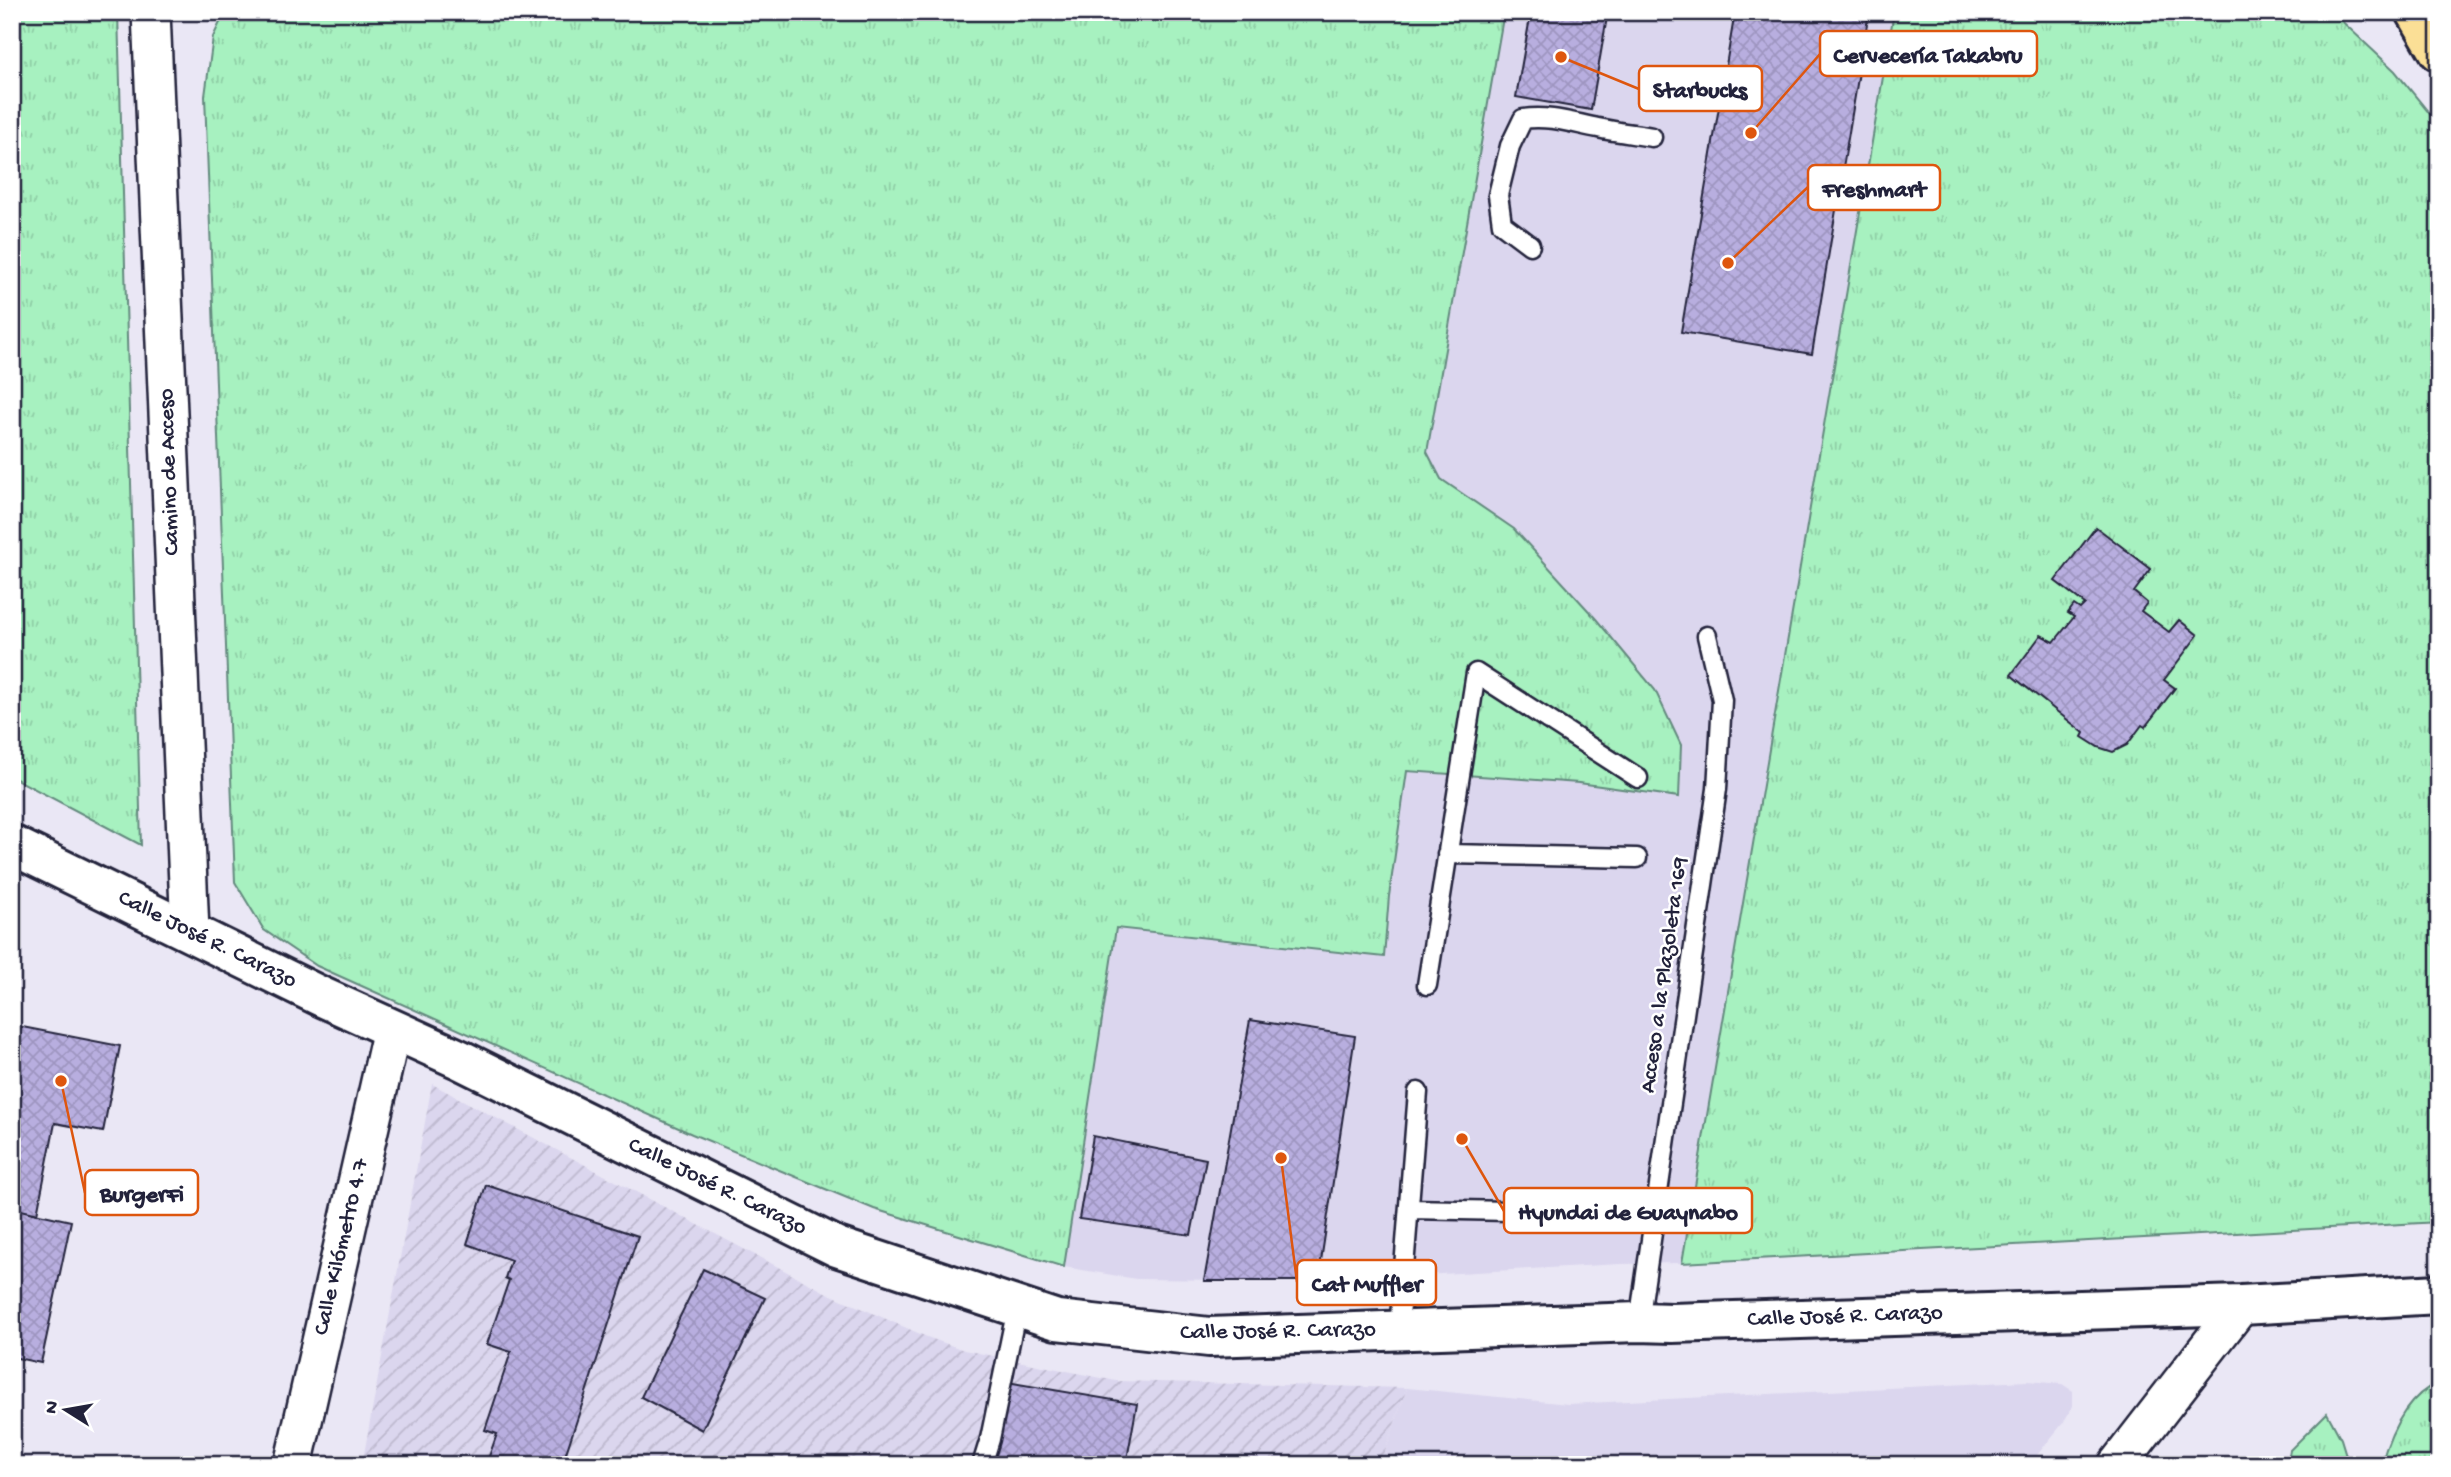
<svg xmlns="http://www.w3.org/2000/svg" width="2451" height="1477" viewBox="0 0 2451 1477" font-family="'Gochi Hand',sans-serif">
<defs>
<pattern id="industrial-furrows" width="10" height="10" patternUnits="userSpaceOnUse" patternTransform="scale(1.75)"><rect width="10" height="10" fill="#dbd6ee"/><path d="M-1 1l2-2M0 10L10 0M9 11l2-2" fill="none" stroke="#bcb7cd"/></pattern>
<pattern id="grass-tufts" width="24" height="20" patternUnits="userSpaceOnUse" patternTransform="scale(1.75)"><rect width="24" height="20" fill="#a7f1c0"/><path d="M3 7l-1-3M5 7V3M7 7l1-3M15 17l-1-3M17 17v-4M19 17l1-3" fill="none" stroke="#8fcea6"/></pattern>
<pattern id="building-cross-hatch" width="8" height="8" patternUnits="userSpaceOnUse" patternTransform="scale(1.75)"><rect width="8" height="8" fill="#b8aedf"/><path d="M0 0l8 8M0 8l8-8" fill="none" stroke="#9e95c0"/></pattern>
</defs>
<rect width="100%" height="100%" fill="#eae7f5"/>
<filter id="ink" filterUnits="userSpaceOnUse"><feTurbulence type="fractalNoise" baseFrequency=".0143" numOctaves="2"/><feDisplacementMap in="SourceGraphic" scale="14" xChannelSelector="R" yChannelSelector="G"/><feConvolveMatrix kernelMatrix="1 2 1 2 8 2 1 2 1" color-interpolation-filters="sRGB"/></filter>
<g filter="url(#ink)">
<path fill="#dbd6ee" d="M1504,12H1894L1682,1263L1620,1264L1318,1281L1136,1279L1064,1267L1116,928L1384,957L1389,896L1407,770L1579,783L1679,797L1655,690L1596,619L1514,529L1441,479L1427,452Z
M2027,1381L2062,1384L2073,1391V1406L2063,1423L2029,1465H1380L1407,1388L1568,1404Z"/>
<path fill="url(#industrial-furrows)" d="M432,1084L827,1293L927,1337L964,1350L1116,1381L1407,1388L1380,1465H362Z"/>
<path fill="url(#grass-tufts)" stroke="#648a7e" stroke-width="2" d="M12,12H118L141,845L12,777Z
M225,12H1504L1427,452L1441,479L1514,529L1596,619L1655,690L1681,745L1679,797L1579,783L1407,771L1389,896L1384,957L1116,928L1064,1267L874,1209L692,1134L317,966L264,930L235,882L205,96L213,37Z
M1894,12H2332L2395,71L2439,125V1222L1682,1263Z
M2439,1382V1465H2381C2390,1433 2406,1396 2439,1382Z
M2327,1413L2341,1439L2349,1465H2287L2290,1450Z"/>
<path fill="url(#building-cross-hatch)" stroke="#22223b" stroke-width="2" d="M1531,12H1580L1607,17L1591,110L1516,97Z
M1735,12H1869L1812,354L1681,332Z
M2096,527L2151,569L2134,592L2147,603L2141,611L2169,632L2179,620L2198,635L2164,680L2175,688L2145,727L2142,725L2127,745L2113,752L2098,747L2082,737L2084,733L2011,675L2041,635L2054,642L2074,617L2068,613L2074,605L2080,609L2085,604L2055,581Z
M1250,1020L1355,1036L1318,1281H1204Z
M12,1025L120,1046L103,1132L55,1123L37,1214L12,1208Z
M1093,1136L1206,1159L1191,1235L1079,1219Z
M486,1185L638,1236L562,1465H486L497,1434L485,1430L511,1352L487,1344L509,1280L505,1278L511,1260L467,1244Z
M12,1208L71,1221L41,1363L12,1357Z
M703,1269L765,1298L702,1430L641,1397Z
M1007,1382L1137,1404L1126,1465H993Z"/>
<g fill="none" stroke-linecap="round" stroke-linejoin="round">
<defs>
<path id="lane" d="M1530,245L1502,224L1498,195L1510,146L1523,119C1549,115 1572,123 1598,128C1616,132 1634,134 1652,137
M1447,854L1637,858
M1427,985L1476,673L1638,778
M1409,1209L1616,1213
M1639,1322L1717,789L1722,700L1707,636
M1399,1330L1418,1092
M982,1465L990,1439L1017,1308"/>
<path id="street" d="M151,12L190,932
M293,1465L392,1029
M2117,1465L2241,1305"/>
<path id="secondary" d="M12,845L320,996L461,1060L837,1247L1057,1320L1209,1337L1639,1322L1672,1323L2241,1305L2439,1294"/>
<path id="highway" d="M2416,12L2439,51"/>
</defs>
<use href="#lane" stroke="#22223b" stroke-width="23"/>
<use href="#street" stroke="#22223b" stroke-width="42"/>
<use href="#secondary" stroke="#22223b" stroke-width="44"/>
<use href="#highway" stroke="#22223b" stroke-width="44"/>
<use href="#lane" stroke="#fff" stroke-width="18"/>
<use href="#street" stroke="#fff" stroke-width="37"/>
<use href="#secondary" stroke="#fff" stroke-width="38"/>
<use href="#highway" stroke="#fbdf96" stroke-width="38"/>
</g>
</g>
<g text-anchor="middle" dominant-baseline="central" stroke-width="5" stroke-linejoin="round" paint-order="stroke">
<g font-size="23" fill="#22223b" stroke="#fff">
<text transform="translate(170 472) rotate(-92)">Camino de Acceso</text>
<text transform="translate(207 940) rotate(26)">Calle José R. Carazo</text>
<text transform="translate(1665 975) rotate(-82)">Acceso a la Plazoleta 169</text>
<text transform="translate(717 1187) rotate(26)">Calle José R. Carazo</text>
<text transform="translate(342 1247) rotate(-77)">Calle Kilómetro 4.7</text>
<text transform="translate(1845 1317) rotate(-2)">Calle José R. Carazo</text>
<text transform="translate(1278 1332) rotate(-1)">Calle José R. Carazo</text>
</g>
</g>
<path fill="none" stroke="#de560e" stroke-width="2.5" d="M1751 133L1820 54M1561 57L1639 89M1728 263L1808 187M61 1081L85 1193M1462 1139L1504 1211M1281 1158L1297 1282"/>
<g fill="#de560e" stroke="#fff" stroke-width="2.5">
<circle cx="1751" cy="133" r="7"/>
<circle cx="1561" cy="57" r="7"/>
<circle cx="1728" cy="263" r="7"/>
<circle cx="61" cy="1081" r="7"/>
<circle cx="1462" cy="1139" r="7"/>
<circle cx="1281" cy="1158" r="7"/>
</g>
<g fill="#fff" stroke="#de560e" stroke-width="2.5">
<rect x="1820" y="31" width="217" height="45" rx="7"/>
<rect x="1639" y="66" width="123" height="45" rx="7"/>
<rect x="1808" y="165" width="132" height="45" rx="7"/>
<rect x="85" y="1170" width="113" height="45" rx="7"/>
<rect x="1504" y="1188" width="248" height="45" rx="7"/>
<rect x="1297" y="1260" width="139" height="45" rx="7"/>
</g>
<g font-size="24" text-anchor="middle" font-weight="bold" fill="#22223b">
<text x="1928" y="62">Cervecería Takabru</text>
<text x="1700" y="97">Starbucks</text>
<text x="1874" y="196">Freshmart</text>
<text x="142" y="1201">BurgerFi</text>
<text x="1628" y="1219">Hyundai de Guaynabo</text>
<text x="1367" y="1291">Cat Muffler</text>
</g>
<rect width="2451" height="1477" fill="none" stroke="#fff" stroke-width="42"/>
<rect x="21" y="21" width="2409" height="1435" fill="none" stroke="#22223b" stroke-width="2.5" filter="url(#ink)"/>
<g transform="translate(66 1410) rotate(281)" stroke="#ffffff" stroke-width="5" paint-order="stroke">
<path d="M0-5L12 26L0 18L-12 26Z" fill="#22223b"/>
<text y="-10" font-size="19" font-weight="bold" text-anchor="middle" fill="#22223b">N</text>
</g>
</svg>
